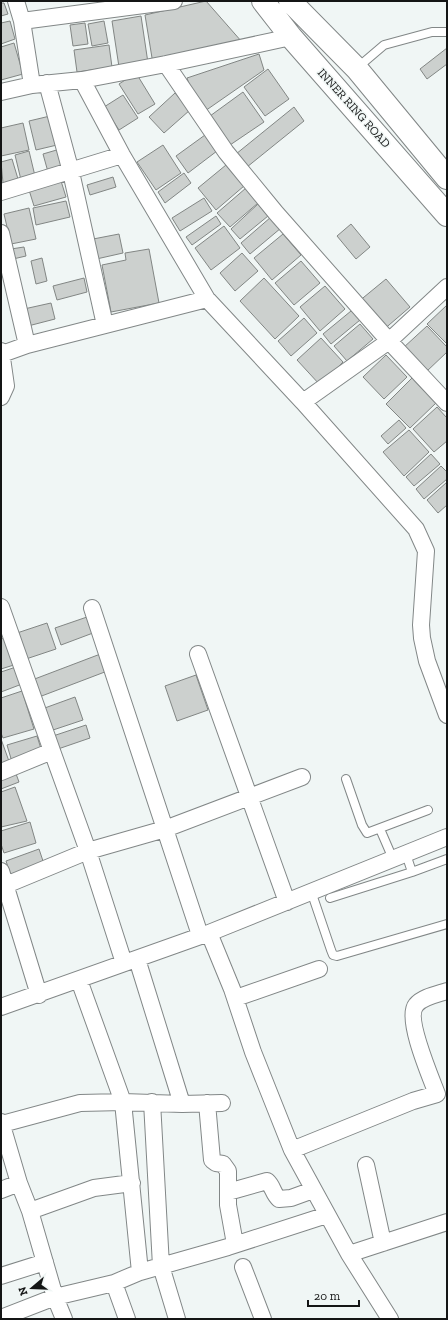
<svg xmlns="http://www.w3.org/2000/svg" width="448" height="1320" viewBox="0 0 448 1320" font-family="'Zilla Slab',serif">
<rect width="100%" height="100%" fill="#f0f6f5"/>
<path fill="#ccd0ce" stroke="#828684" d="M206,1L242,42L153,64L145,15Z
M1,3H4L8,14L1,16Z
M141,16L148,63L119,67L112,21Z
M10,21L15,39L1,44V23Z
M104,21L108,43L92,46L88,24Z
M85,23L88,44L73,46L70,25Z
M14,43L23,74L1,80V47Z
M109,45L112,67L77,72L74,50Z
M447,48V64L427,79L420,69Z
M259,54L264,70L205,111L194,98L187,78Z
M268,69L289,99L265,116L244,87Z
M136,73L155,104L138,114L119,84Z
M243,92L264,122L230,145L210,116Z
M175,93L190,110L164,133L149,117Z
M123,95L138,118L119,130L104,107Z
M294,107L304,121L247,167L236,154Z
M50,116L57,145L36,150L29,121Z
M23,123L29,150L1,156V128Z
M205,135L217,151L188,173L176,156Z
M163,145L181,173L156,190L137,162Z
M60,149L65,168L48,172L43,154Z
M29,151L35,176L21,180L15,155Z
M12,159L18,179L3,183L1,162Z
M226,165L244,186L216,210L198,188Z
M184,173L191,183L165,203L158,192Z
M113,177L116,187L90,195L87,185Z
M61,181L66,197L34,206L29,190Z
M246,188L258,203L230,227L217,213Z
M204,198L212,211L180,231L172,218Z
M66,201L70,217L36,225L33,208Z
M258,204L268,216L240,239L231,229Z
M29,208L36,239L11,244L4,214Z
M216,216L221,224L192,245L186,237Z
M271,217L281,228L250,254L241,243Z
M351,224L370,247L356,259L337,236Z
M224,226L240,248L211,270L195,248Z
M119,234L123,253L92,260L88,240Z
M283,234L301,255L272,280L254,258Z
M24,247L26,256L13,259L11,249Z
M149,249L159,303L111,312L102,265L126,260L125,253Z
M242,253L258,271L235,291L220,273Z
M42,258L47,281L36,284L31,261Z
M301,261L320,283L294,305L275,283Z
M84,278L87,292L57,300L53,286Z
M264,278L299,316L275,339L240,301Z
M386,279L410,307L382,331L358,302Z
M325,286L345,309L320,331L300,307Z
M51,303L55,319L28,326L24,309Z
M447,305V344L427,324Z
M351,311L360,320L331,344L323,334Z
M304,318L317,333L291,356L278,341Z
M360,324L373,339L347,361L334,346Z
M427,326L447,347V352L426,372L403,348Z
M321,338L343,362L320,385L297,360Z
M386,355L407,377L384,399L363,377Z
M412,378L436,403L410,428L386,404Z
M437,407L447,418V441L434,452L413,429Z
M399,420L406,428L388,444L381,436Z
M409,430L429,452L404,476L383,452Z
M431,454L440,464L414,486L406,477Z
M441,466L447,472V479L424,499L416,489Z
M447,482V505L438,513L427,500Z
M87,617L93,633L61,645L55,628Z
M47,623L56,649L26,659L17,633Z
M8,637L17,664L1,669V639Z
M103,653L110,670L39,697L32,680Z
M16,667L22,684L1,692V672Z
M196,675L208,710L177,721L165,686Z
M22,691L34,729L3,738L1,733V698Z
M75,697L83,720L50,731L42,709Z
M86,725L90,738L58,749L53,736Z
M37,736L42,752L12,762L7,745Z
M1,739L10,764L1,767Z
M15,771L19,782L1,789V776Z
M15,787L27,821L1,827V792Z
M30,822L36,843L4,853L1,844V831Z
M39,849L44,864L11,876L6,861Z"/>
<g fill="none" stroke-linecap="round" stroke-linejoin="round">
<defs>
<path id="lane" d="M357,68L384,45L432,32H447
M346,779L362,825L367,833L428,810
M380,829L393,859
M406,854L412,872L447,859
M311,891L331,950L333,955L337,956L447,924
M330,898L412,872"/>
<path id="street" d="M16,1L22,21L32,85
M22,21L174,1
M166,64L226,152L276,213L389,341L447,403
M82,80L122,155L207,299L303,402L416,529L426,551L421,625L422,638L427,661L447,715
M47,83L71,172L105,325
M1,92L32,85L82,80L166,64L291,37
M1,192L122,155
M1,233L27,345
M1,351L6,386L1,397
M2,354L27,345L207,299
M303,402L389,341L447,287
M1,607L52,751
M92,608L200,935
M198,654L287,902
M1,772L52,751L88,851L124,963
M1,871L39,995
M1,887L88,851L165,829L302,777
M209,933L232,989L253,1052L292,1150
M137,959L182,1104
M79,980L123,1102L182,1104L222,1103
M236,998L319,969
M1,1007L209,933L447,837
M152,1102L161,1266L177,1319
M207,1103L212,1160L216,1163L223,1164L228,1171V1205L235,1244
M1,1122L19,1183L30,1211L55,1297L64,1319
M2,1124L80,1103L123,1102L140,1272
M366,1165L383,1243
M1,1190L19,1183
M228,1192L267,1181C273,1186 273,1194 279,1199L291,1198L313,1190
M30,1211L94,1188L132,1183
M349,1254L447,1222
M243,1267L263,1319
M1,1276L45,1262
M114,1283L127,1319
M1,1318L55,1297L114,1283L140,1272L228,1247L327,1215
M390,1319L349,1254L292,1150L413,1101L437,1094C431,1078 405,1018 416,1005C422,997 438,994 447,991"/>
<path id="highway" d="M263,1L291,37L447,215
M290,1L357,69L447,178"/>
</defs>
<use href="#lane" stroke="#828787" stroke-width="10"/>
<use href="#street" stroke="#828787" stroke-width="18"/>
<use href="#highway" stroke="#828787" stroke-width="24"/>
<use href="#lane" stroke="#fff" stroke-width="8"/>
<use href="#street" stroke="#fff" stroke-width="16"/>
<use href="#highway" stroke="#fff" stroke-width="22"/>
</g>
<g text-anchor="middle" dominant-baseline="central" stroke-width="3" stroke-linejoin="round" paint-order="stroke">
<g font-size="12" fill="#141515" stroke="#f0f6f5">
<text transform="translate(354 108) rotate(48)">INNER RING ROAD</text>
</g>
</g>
<rect width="448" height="1320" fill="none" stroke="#141515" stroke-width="4"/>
<g transform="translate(32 1288) rotate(251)" stroke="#f0f6f5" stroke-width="3" paint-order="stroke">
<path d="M0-3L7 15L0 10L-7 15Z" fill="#141515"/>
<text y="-6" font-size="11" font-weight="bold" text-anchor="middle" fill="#141515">N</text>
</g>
<path d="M308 1300v6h51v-6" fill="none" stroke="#141515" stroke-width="2"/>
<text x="314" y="1300" font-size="12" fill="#141515" stroke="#f0f6f5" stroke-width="3" paint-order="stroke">20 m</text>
</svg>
